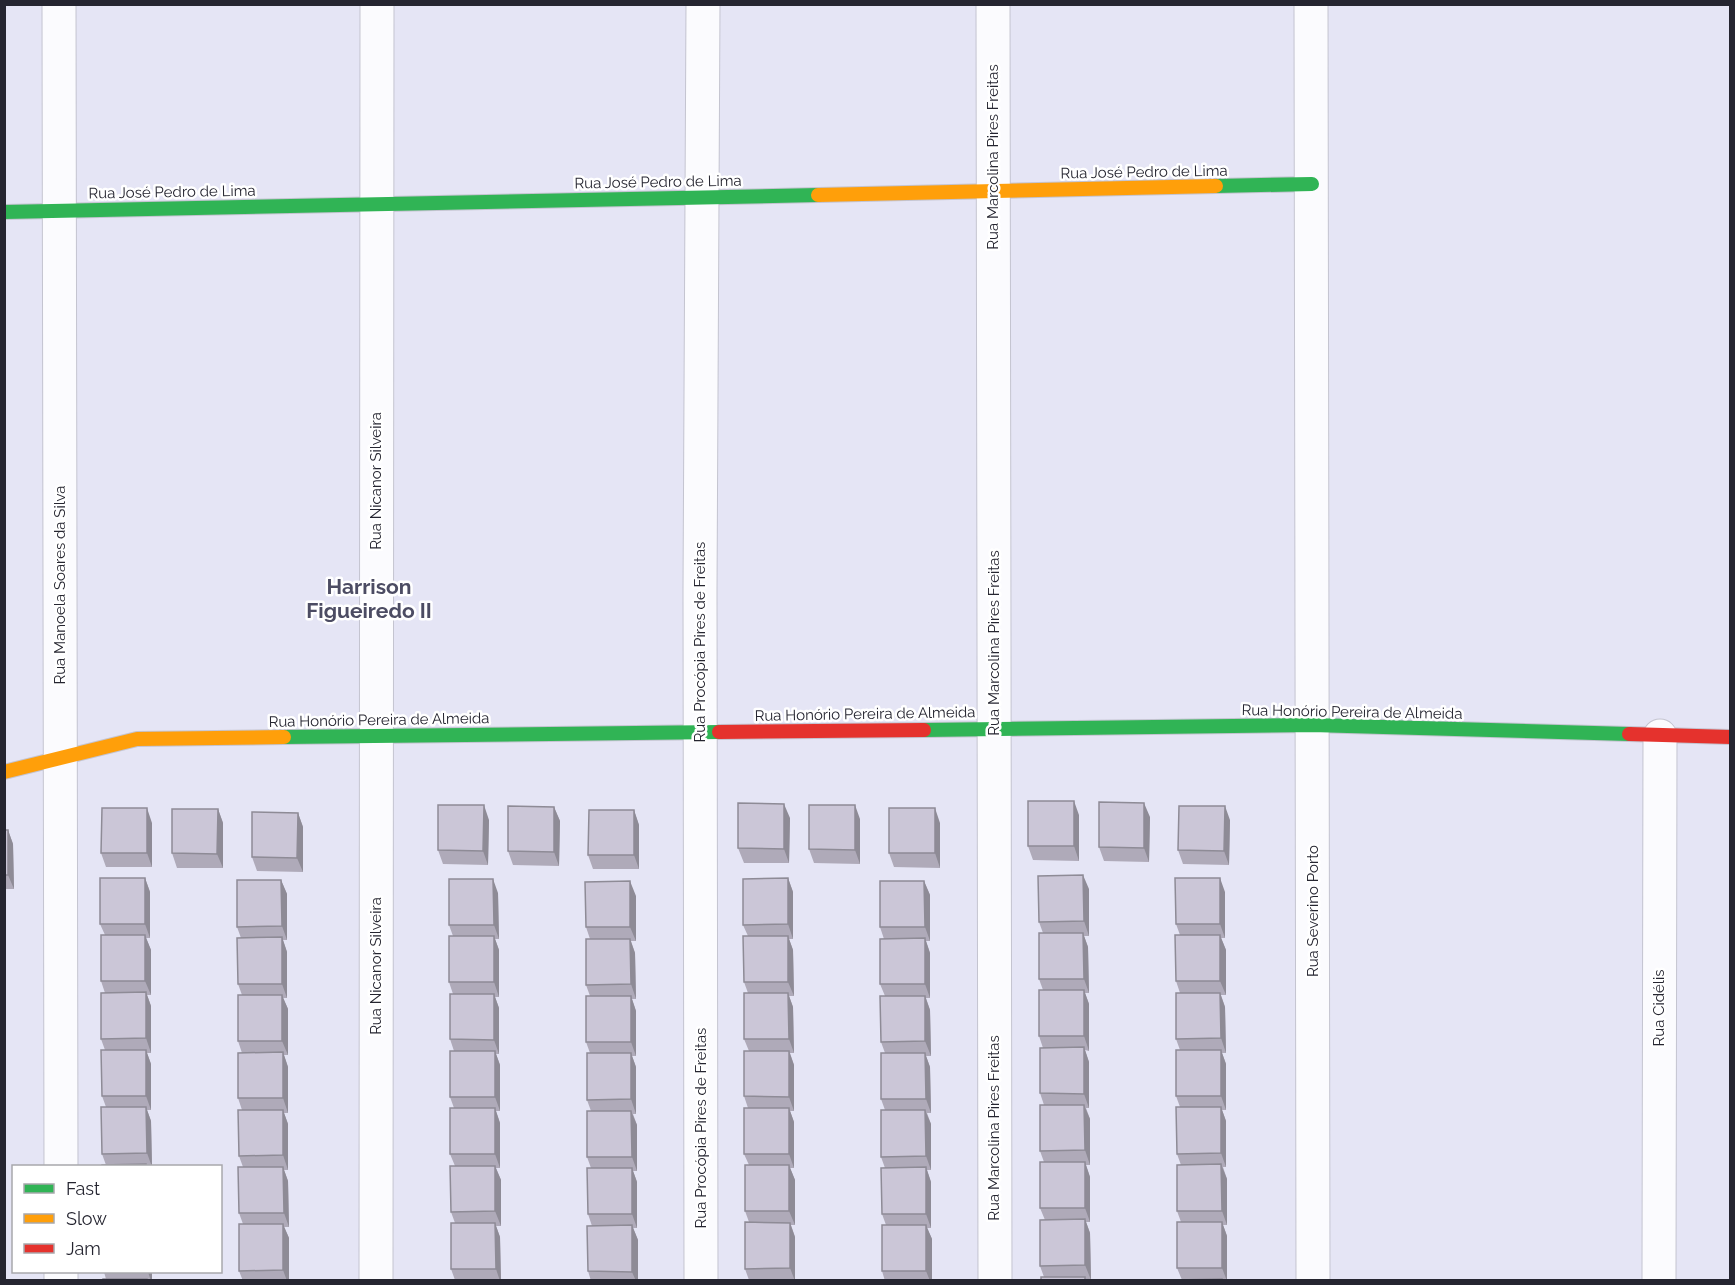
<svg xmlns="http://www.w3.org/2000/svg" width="1735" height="1285" viewBox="0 0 1735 1285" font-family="Raleway,sans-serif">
<rect width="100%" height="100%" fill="#e5e5f5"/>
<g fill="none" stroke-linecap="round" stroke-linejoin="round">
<defs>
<path id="street" d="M59,4L61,1166
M993,4L995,1280
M1311,4L1313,1280
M61,1272V1280
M376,1280L377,4
M701,1280L700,591L703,4
M1659,1280L1660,736"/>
<path id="fast" d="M1216,186L1312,184
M4,212L818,195
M924,730L1312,725L1629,734
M284,737L719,732"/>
<path id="slow" d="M818,195L1216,186
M4,772L137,739L284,737"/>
<path id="jam" d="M719,732L924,730
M1629,734L1730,737"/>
</defs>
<use href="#street" stroke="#c4c4d0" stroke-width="35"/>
<use href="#fast" stroke="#c4c4d0" stroke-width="16"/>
<use href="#slow" stroke="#c4c4d0" stroke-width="16"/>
<use href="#jam" stroke="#c4c4d0" stroke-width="16"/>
<use href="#street" stroke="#fbfbfe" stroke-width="33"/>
<use href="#fast" stroke="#30b455" stroke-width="14"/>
<use href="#slow" stroke="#ff9f0a" stroke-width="14"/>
<use href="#jam" stroke="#e5322d" stroke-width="14"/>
</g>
<path fill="#afaab9" d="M554,807L560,821L559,866L513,865L508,851Z
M218,809L223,823V868H177L172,853Z
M634,810L639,825V869H593L588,855Z
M298,813L303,827V872L257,871L252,857Z
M1079,815V861L1033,860L1028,846Z
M1150,817L1149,862L1104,861L1099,847Z
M790,818L789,863H744L738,848Z
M860,819V864L814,863L809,849Z
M489,820L488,865L443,864L438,850Z
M1230,820L1229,865L1183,864L1178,850Z
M152,823V867H106L101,853Z
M940,823V868L894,867L889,853Z
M4,830H8L13,844L14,889H4Z
M145,878L150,892V938H146L151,950V995H147L151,1006V1053H147L151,1064V1110H147L151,1121L152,1167H102L106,1165L102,1154L106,1107L102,1096L105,1050L101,1039L105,993L101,981L105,935L100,924Z
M788,878L793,892V939H789L793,950L794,996H789L793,1007L794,1053H790L794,1065V1111H790L794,1122V1168H790L795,1180V1225H791L795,1237V1281H745L749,1280L745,1269L749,1222L745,1211L749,1165L744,1154L748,1108L744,1096L749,1051L744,1039L748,993L744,982L748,936L743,925Z
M281,880L287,894V940H283L287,952V998H283L288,1009V1055H284L288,1067V1113H284L288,1124V1170H284L288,1181L289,1227H284L289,1238V1281H243L239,1271L243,1224L239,1213L243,1167L239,1156L242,1110L238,1098L242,1053L238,1041L242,995L238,984L241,938L237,927Z
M924,881L930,895V941H926L930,953V998H926L930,1010L931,1056H926L930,1067L931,1113H927L931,1124V1170H927L931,1182V1228H927L932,1239V1281H885L882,1271L886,1225L882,1214L885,1168L881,1157L885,1110L881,1099L885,1053L881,1042L885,996L880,984L884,939L880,927Z
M1089,889V936H1084L1088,947L1089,993H1085L1089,1004V1051L1085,1050L1089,1062V1108H1086L1090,1119V1165H1086L1090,1177V1222H1086L1090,1233L1091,1280H1086L1044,1277L1040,1266L1045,1220L1040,1208L1044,1162L1040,1151L1044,1105L1040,1093L1043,1048L1039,1036L1043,990L1039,979L1043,933L1039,922Z
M1225,892V938H1221L1226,950V995H1221L1225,1007L1226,1053H1222L1226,1064V1110H1222L1226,1121V1167H1223L1227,1179V1225H1223L1227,1236V1281H1177L1182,1280L1177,1268L1181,1222L1177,1211L1181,1165L1177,1154L1180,1107L1176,1096L1180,1050L1176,1039L1180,993L1176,981L1180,935L1176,924Z
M498,893L499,939H495L499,950V997H495L499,1008V1054H496L500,1065V1111H496L500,1123V1168H496L501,1180V1226H496L500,1237L501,1281H451L455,1280L451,1269L455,1223L451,1212L455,1166L450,1154L454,1108L450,1097L454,1051L450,1039L453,994L449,982L453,936L449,925Z
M636,896V941H631L635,953L636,999H632L636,1011V1056H632L636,1067V1114H633L637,1125V1171H633L637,1182V1228H633L638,1240V1281H591L588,1271L592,1226L588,1214L591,1168L587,1157L591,1111L587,1100L590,1053L586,1042L590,996L586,985L590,939L586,927Z
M104,1272H152V1281H103L106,1279Z"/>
<path fill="#8e8b96" d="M1074,801L1079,815V861L1074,846Z
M1144,803L1150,817L1149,862L1144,848Z
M784,804L790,818L789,863L784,849Z
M484,805L489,820L488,865L483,851Z
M855,805L860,819V864L855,850Z
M1225,806L1230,820L1229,865L1224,851Z
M554,807L560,821L559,866L554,852Z
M147,808L152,823V867L147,853Z
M935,808L940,823V868L935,853Z
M218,809L223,823V868L217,854Z
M634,810L639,825V869L634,855Z
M298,813L303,827V872L297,858Z
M8,830L13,844L14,889L8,875Z
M1083,875L1089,889V936L1084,921Z
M145,878L150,892V938L145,924Z
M788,878L793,892V939L788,924Z
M1220,878L1225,892V938L1220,924Z
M493,879L498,893L499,939L494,925Z
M281,880L287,894V940L282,926Z
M630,881L636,896V941L630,927Z
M924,881L930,895V941L925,927Z
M1083,933L1088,947L1089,993L1084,979Z
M145,935L151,950V995L145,981Z
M1220,935L1226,950V995L1220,981Z
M494,936L499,950V997L494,982Z
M788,936L793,950L794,996L788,982Z
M282,937L287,952V998L282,984Z
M925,938L930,953V998L925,984Z
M630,939L635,953L636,999L631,984Z
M1084,990L1089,1004V1051L1084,1036Z
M146,992L151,1006V1053L146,1038Z
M788,993L793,1007L794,1053L789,1039Z
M1220,993L1225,1007L1226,1053L1221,1038Z
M494,994L499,1008V1054L494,1040Z
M282,995L288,1009V1055L282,1041Z
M631,996L636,1011V1056L631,1042Z
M925,996L930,1010L931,1056L925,1041Z
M1084,1047L1089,1062V1108L1084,1094Z
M146,1050L151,1064V1110L146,1096Z
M1221,1050L1226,1064V1110L1221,1096Z
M495,1051L500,1065V1111L495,1097Z
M789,1051L794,1065V1111L789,1097Z
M283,1052L288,1067V1113L283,1098Z
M631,1053L636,1067V1114L631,1099Z
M925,1053L930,1067L931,1113L926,1099Z
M1084,1105L1090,1119V1165L1085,1150Z
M146,1107L151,1121L152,1167L147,1153Z
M1221,1107L1226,1121V1167L1221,1153Z
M495,1108L500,1123V1168L495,1154Z
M789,1108L794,1122V1168L789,1154Z
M283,1110L288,1124V1170L283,1155Z
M925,1110L931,1124V1170L926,1156Z
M631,1111L637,1125V1171L632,1157Z
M1085,1162L1090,1177V1222L1085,1208Z
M1221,1164L1227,1179V1225L1222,1211Z
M789,1165L795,1180V1225L789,1211Z
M495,1166L501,1180V1226L495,1211Z
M283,1167L288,1181L289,1227L284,1213Z
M926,1167L931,1182V1228L926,1214Z
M632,1168L637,1182V1228L632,1214Z
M1085,1219L1090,1233L1091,1280L1085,1265Z
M1222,1222L1227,1236V1281L1222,1268Z
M495,1223L500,1237L501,1281H500L496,1269Z
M790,1223L795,1237V1281L790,1268Z
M283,1224L289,1238V1281H287L283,1270Z
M632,1225L638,1240V1281H636L632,1272Z
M926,1225L932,1239V1281H930L926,1271Z
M148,1272H152V1281H151Z"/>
<path fill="#cbc6d7" stroke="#8e8b96" stroke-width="1.5" d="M1028,801H1074V846H1028Z
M1099,802L1144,803V848L1099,847Z
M738,803L784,804V849L738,848Z
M438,805H484L483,851L438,850Z
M809,805H855V850L809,849Z
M508,806L554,807V852L508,851Z
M1179,806H1225L1224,851L1178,850Z
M102,808H147V853H101Z
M889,808H935V853H889Z
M172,809H218L217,854L172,853Z
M589,810H634V855H588Z
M252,812L298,813L297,858L252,857Z
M4,830H8V875H4Z
M1083,875L1084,921L1039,922L1038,876Z
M100,878H145V924H100Z
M788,878V924L743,925V879Z
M1175,878H1220V924H1176Z
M449,879H493L494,925H449Z
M237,880H281L282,926L237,927Z
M630,881V927H586L585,882Z
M880,881H924L925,927H880Z
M1039,933H1083L1084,979H1039Z
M101,935H145V981H101Z
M1175,935H1220V981H1176Z
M449,936H494V982H449Z
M743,936H788V982H744Z
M282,937V984H238L237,938Z
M925,938V984H880V939Z
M586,939H630L631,984L586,985Z
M1039,990H1084V1036H1039Z
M146,992V1038L101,1039V993Z
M744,993H788L789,1039H744Z
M1176,993H1220L1221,1038L1176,1039Z
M450,994H494V1040L450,1039Z
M238,995H282V1041H238Z
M586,996H631V1042H586Z
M880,996H925V1041L881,1042Z
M1084,1047V1094L1040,1093V1048Z
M101,1050H146V1096H102Z
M1176,1050H1221V1096H1176Z
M450,1051H495V1097H450Z
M744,1051H789V1097L744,1096Z
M283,1052V1098H238V1053Z
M587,1053H631V1099L587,1100Z
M881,1053H925L926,1099H881Z
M1040,1105H1084L1085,1150L1040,1151Z
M101,1107H146L147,1153L102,1154Z
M1176,1107H1221V1153L1177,1154Z
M450,1108H495V1154H450Z
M744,1108H789V1154H744Z
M238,1110H283V1155L239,1156Z
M881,1110H925L926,1156L881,1157Z
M587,1111H631L632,1157H587Z
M1040,1162H1085V1208H1040Z
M146,1164V1167H102V1165Z
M1221,1164L1222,1211H1177V1165Z
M745,1165H789V1211H745Z
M450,1166H495V1211L451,1212Z
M238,1167H283L284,1213H239Z
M926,1167V1214H882L881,1168Z
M587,1168H632V1214H588Z
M1085,1219V1265L1040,1266V1220Z
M745,1222L790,1223V1268L745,1269Z
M1177,1222H1222V1268H1177Z
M451,1223H495L496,1269H451Z
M239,1224H283V1270L239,1271Z
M632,1225V1272L588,1271L587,1226Z
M882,1225H926V1271H882Z
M1041,1277H1085V1281H1041Z
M103,1279H147V1281H103Z
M1222,1279V1281H1177V1280Z
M745,1280H790V1281H745Z"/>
<g text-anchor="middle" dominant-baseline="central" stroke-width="5" stroke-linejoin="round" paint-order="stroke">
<g font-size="15" fill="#252530" stroke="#fff">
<text transform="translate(993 157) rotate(-90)">Rua Marcolina Pires Freitas</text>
<text transform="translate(1144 172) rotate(-1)">Rua José Pedro de Lima</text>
<text transform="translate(658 182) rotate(-1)">Rua José Pedro de Lima</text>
<text transform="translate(172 192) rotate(-1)">Rua José Pedro de Lima</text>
<text transform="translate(376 481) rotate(-90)">Rua Nicanor Silveira</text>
<text transform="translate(60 585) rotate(-90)">Rua Manoela Soares da Silva</text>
<text transform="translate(700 642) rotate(-90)">Rua Procópia Pires de Freitas</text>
<text transform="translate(994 643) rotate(-90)">Rua Marcolina Pires Freitas</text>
<text transform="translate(1352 712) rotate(1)">Rua Honório Pereira de Almeida</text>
<text transform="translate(865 714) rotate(-1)">Rua Honório Pereira de Almeida</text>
<text transform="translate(379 720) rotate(-1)">Rua Honório Pereira de Almeida</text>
<text transform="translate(1313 911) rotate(-90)">Rua Severino Porto</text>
<text transform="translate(376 966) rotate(-90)">Rua Nicanor Silveira</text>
<text transform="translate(1659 1008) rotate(-90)">Rua Cidélis</text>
<text transform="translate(701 1128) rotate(-90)">Rua Procópia Pires de Freitas</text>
<text transform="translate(994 1128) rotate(-90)">Rua Marcolina Pires Freitas</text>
</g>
<g font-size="21" font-weight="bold" fill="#4c4c63" stroke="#fff">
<text x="369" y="586">Harrison<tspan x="369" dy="24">Figueiredo II</tspan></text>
</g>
</g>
<rect width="1735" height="1285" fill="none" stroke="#252530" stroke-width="12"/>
<rect x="12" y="1165" width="210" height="108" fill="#ffffff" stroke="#a8a8ac" stroke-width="1.5"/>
<rect x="24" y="1184" width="30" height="9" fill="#30b455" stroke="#a8a8ac" stroke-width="1.5"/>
<text x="66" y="1195" font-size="18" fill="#252530">Fast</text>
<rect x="24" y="1214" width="30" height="9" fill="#ff9f0a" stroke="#a8a8ac" stroke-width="1.5"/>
<text x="66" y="1225" font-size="18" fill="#252530">Slow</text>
<rect x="24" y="1244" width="30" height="9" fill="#e5322d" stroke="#a8a8ac" stroke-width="1.5"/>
<text x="66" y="1255" font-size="18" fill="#252530">Jam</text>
</svg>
